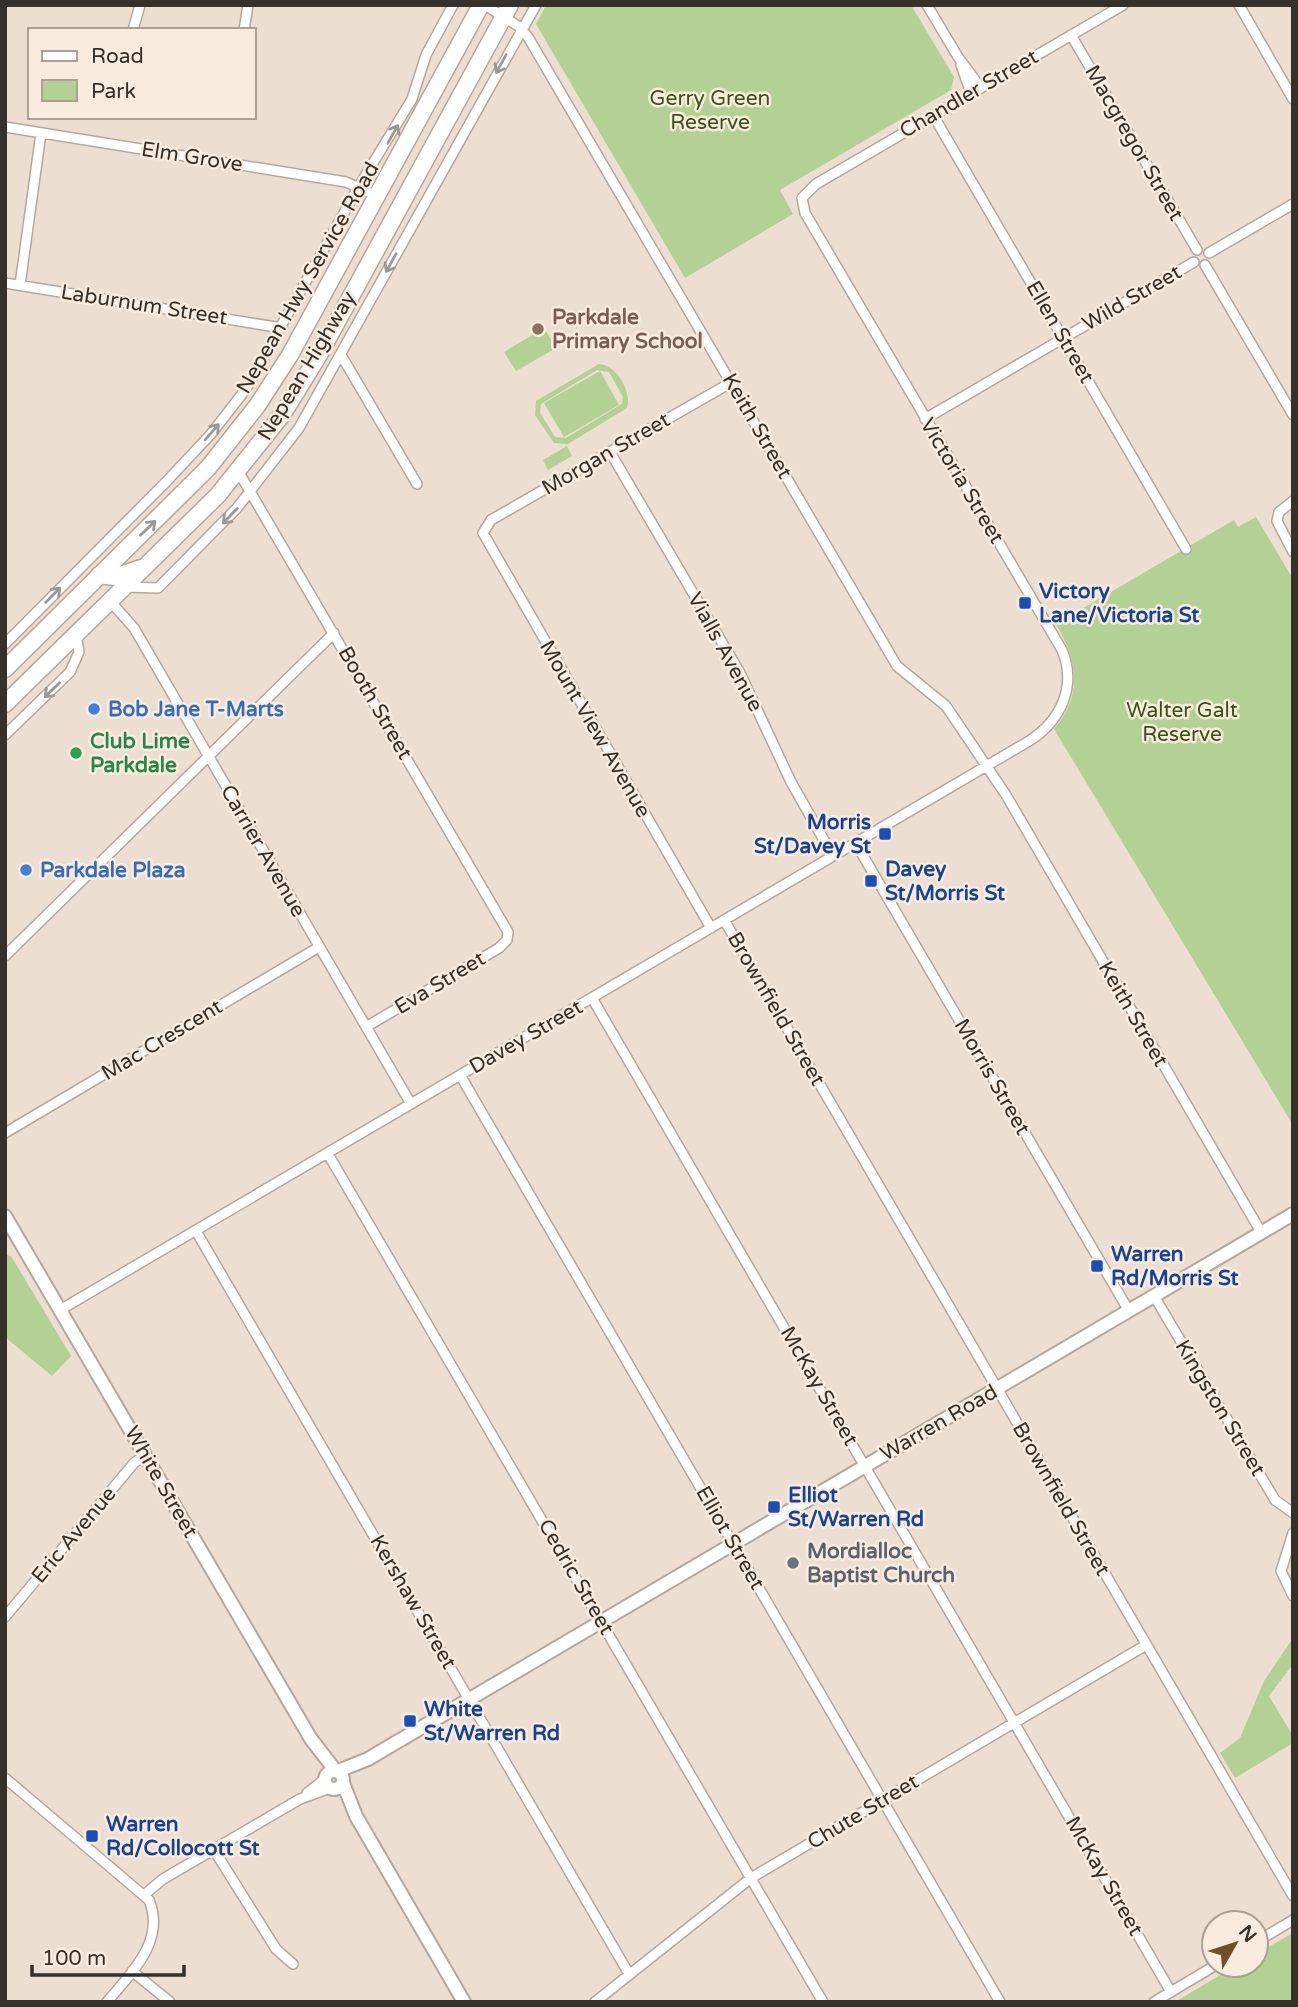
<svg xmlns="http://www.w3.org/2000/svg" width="1298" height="2007" viewBox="0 0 1298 2007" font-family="'Varela Round',sans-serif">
<rect width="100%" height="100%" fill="#ecded0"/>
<path fill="#b3d095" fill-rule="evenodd" d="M546,5H911L954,77L951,90L780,190L793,214L685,278L536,24Z
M544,328L556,348L516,371L504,352Z
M599,364C617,365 632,392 627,408L568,444L554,443L535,415L536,401ZM597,370L609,372L623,397L622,404L566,438L555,437L540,413L541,404Z
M600,371L619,405L564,437L544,403Z
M567,446L572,456L548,470L543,460Z
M1256,517L1293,579V1125L1054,729C1083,695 1078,661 1056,624L1234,520L1238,527Z
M6,1255L11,1256L71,1356L52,1376L5,1337Z
M1293,1638V1664L1269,1696L1293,1736V1743L1235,1778L1220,1753L1240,1738L1264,1681Z
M1293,1933V2002H1175L1237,1965H1256V1954Z"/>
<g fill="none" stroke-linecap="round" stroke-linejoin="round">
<defs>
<path id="street" d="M485,5L518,26L528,37L897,666L946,706L1006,795L1261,1232
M927,5L958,57L981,88
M1239,5L1293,99
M133,30L140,5
M244,30L248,5
M1071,35L1197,250
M961,65L971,93
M933,115L1186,549
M5,127L346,182L377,196
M1209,253L1293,204
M1205,265L1293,415
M5,283L282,328
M20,285L41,133
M341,355L417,484
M925,419L1194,262
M610,452L740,673L791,782L833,856
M238,471L508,932L507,940L499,948L366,1027
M1293,501L1279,512L1277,521L1293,552
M124,587L158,588L237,508L299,428L536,5
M110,601L134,628L411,1104
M5,644L166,482L211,434L246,389L359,186L412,99L426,55L453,5
M5,735L70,672L79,652L76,635
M855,842L1129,1311
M724,920L1293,1896
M711,928L483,533L491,520L732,382
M5,956L334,633
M592,998L1171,1992
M460,1075L1000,2002
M5,1133L319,947
M328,1154L823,2002
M196,1231L629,1974
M1154,1296L1275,1500L1293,1513
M60,1310L1029,741C1061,721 1077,686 1062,650L805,213L802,198L816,184L1123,5
M1293,1533L1281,1571L1293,1596
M5,1617L134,1463L145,1455
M5,1778L149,1900C166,1941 131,1973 107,2002
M307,1793L325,1779
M214,1850L276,1949L293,1964
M144,1895L163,1879L300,1799L330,1788
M1256,1942L1293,1920
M132,1971L170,2002
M595,2002L751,1878L1146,1645
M1154,2002L1216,1965"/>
<path id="secondary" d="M5,1216L311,1739L335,1770
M325 1780a9 9 0 1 1 18 0a9 9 0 1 1-18 0Z
M338,1771L368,1759L1293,1214
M343,1783L356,1816L464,2002"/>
<path id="highway" d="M99,575L115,577L141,568
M5,669L208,468L257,406L290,355L481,5
M5,704L218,495L282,415L319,355L510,5"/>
</defs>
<use href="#street" stroke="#b5a89b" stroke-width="12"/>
<use href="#secondary" stroke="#b5a89b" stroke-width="16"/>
<use href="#highway" stroke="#b5a89b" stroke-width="19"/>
<use href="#street" stroke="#fff" stroke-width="9"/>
<use href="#secondary" stroke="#fff" stroke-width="12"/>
<use href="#highway" stroke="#fff" stroke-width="16"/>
</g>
<defs><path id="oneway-shaft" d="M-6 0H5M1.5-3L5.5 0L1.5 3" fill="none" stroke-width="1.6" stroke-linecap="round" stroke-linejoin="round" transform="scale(1.75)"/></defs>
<g stroke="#9a9894">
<use href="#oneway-shaft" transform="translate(501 64) rotate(119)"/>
<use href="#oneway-shaft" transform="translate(393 134) rotate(-61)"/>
<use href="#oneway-shaft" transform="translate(391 263) rotate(119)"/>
<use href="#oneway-shaft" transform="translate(212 432) rotate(-49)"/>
<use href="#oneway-shaft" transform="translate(230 516) rotate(134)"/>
<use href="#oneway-shaft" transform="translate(148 528) rotate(-44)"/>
<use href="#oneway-shaft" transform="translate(53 595) rotate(-45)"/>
<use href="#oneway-shaft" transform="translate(52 690) rotate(136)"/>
</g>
<circle fill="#8d6e63" stroke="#f9ebdd" stroke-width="2.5" cx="538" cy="329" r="7"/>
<g fill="#1a4fb4" stroke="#f9ebdd" stroke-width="2.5">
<rect x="1018" y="596" width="14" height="14" rx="3.5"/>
<rect x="878" y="827" width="14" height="14" rx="3.5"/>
<rect x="864" y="874" width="14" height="14" rx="3.5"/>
<rect x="1090" y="1259" width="14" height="14" rx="3.5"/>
<rect x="767" y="1500" width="14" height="14" rx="3.5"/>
<rect x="403" y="1714" width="14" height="14" rx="3.5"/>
<rect x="85" y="1829" width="14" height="14" rx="3.5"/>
</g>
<g fill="#3f7fe0" stroke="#f9ebdd" stroke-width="2.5">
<circle cx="94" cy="709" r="7"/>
<circle cx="26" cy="870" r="7"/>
</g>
<circle fill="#2e9e5b" stroke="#f9ebdd" stroke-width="2.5" cx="76" cy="753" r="7"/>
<circle fill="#6b7280" stroke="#f9ebdd" stroke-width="2.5" cx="793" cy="1563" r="7"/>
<g text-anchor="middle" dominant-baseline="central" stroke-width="5" stroke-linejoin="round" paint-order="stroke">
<g font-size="21" fill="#35302a" stroke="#f9ebdd">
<text transform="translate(969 94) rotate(-30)">Chandler Street</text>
<text transform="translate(1134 143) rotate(60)">Macgregor Street</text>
<text transform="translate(192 157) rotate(9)">Elm Grove</text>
<text transform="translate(308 278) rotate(-60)">Nepean Hwy Service Road</text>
<text transform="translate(1132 298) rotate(-30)">Wild Street</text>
<text transform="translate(144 305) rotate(9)">Laburnum Street</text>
<text transform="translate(1060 332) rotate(60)">Ellen Street</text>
<text transform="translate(307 366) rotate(-59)">Nepean Highway</text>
<text transform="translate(757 426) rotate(60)">Keith Street</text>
<text transform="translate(606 454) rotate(-30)">Morgan Street</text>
<text transform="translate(962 481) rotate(59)">Victoria Street</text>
<text transform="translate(725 652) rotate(61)">Vialls Avenue</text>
<text transform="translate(375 703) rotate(60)">Booth Street</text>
<text transform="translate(595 729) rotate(60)">Mount View Avenue</text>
<text transform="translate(263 851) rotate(60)">Carrier Avenue</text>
<text transform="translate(440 983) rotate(-31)">Eva Street</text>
<text transform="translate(776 1009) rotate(60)">Brownfield Street</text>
<text transform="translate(1133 1014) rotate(60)">Keith Street</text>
<text transform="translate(526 1037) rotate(-30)">Davey Street</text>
<text transform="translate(162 1040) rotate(-31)">Mac Crescent</text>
<text transform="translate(992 1077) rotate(60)">Morris Street</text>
<text transform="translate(819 1386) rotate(60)">McKay Street</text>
<text transform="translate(1220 1408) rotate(59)">Kingston Street</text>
<text transform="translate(939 1423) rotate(-30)">Warren Road</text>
<text transform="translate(161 1482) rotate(60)">White Street</text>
<text transform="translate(1061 1499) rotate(60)">Brownfield Street</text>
<text transform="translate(74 1535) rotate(-50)">Eric Avenue</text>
<text transform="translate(730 1538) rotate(60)">Elliot Street</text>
<text transform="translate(576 1577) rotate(60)">Cedric Street</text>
<text transform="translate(413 1602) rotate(60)">Kershaw Street</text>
<text transform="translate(863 1812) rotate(-31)">Chute Street</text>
<text transform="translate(1104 1876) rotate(60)">McKay Street</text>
</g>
<g font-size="21" fill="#395315" stroke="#f9ebdd">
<text x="710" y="98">Gerry Green<tspan x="710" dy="24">Reserve</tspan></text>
<text x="1182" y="710">Walter Galt<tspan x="1182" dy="24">Reserve</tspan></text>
</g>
<g font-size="21" font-weight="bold" fill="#785e54" stroke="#f9ebdd" text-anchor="start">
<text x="552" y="317">Parkdale<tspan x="552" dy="24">Primary School</tspan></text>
</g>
<g font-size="21" font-weight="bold" fill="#164399" stroke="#f9ebdd" text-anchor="start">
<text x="1039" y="591">Victory<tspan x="1039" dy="24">Lane/Victoria St</tspan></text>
<text x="871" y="822" text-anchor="end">Morris<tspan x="871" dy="24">St/Davey St</tspan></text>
<text x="885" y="869">Davey<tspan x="885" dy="24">St/Morris St</tspan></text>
<text x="1111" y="1254">Warren<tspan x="1111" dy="24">Rd/Morris St</tspan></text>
<text x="788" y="1495">Elliot<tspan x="788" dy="24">St/Warren Rd</tspan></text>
<text x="424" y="1709">White<tspan x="424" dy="24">St/Warren Rd</tspan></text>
<text x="106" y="1824">Warren<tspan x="106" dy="24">Rd/Collocott St</tspan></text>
</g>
<g font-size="21" font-weight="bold" fill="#366cbe" stroke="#f9ebdd" text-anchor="start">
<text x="108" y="709">Bob Jane T-Marts</text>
<text x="40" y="870">Parkdale Plaza</text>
</g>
<g font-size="21" font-weight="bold" fill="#27864d" stroke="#f9ebdd" text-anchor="start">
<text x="90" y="741">Club Lime<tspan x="90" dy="24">Parkdale</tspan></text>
</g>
<g font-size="21" font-weight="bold" fill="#5b616d" stroke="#f9ebdd" text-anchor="start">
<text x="807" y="1551">Mordialloc<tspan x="807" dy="24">Baptist Church</tspan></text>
</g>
</g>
<rect width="1298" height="2007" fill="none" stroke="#35302a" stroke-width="14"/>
<rect x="28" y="28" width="228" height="91" fill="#f9ebdd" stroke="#aba095" stroke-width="2"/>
<rect x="42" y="51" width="35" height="10" fill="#ffffff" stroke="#aba095" stroke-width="2"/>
<text x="91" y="63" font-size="21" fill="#35302a">Road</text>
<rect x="42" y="80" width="35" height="21" fill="#b3d095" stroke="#aba095" stroke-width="2"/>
<text x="91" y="98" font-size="21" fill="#35302a">Park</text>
<g transform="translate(1235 1944) rotate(51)"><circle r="33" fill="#f9ebdd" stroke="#aba095" stroke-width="2"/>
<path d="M0-5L12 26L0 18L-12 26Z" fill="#714f27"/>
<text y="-10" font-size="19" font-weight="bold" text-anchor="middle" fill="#35302a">N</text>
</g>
<path d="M32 1965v10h152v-10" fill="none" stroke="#35302a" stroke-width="3.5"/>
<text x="42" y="1965" font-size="21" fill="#35302a" stroke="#f9ebdd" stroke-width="5" paint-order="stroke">100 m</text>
</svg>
